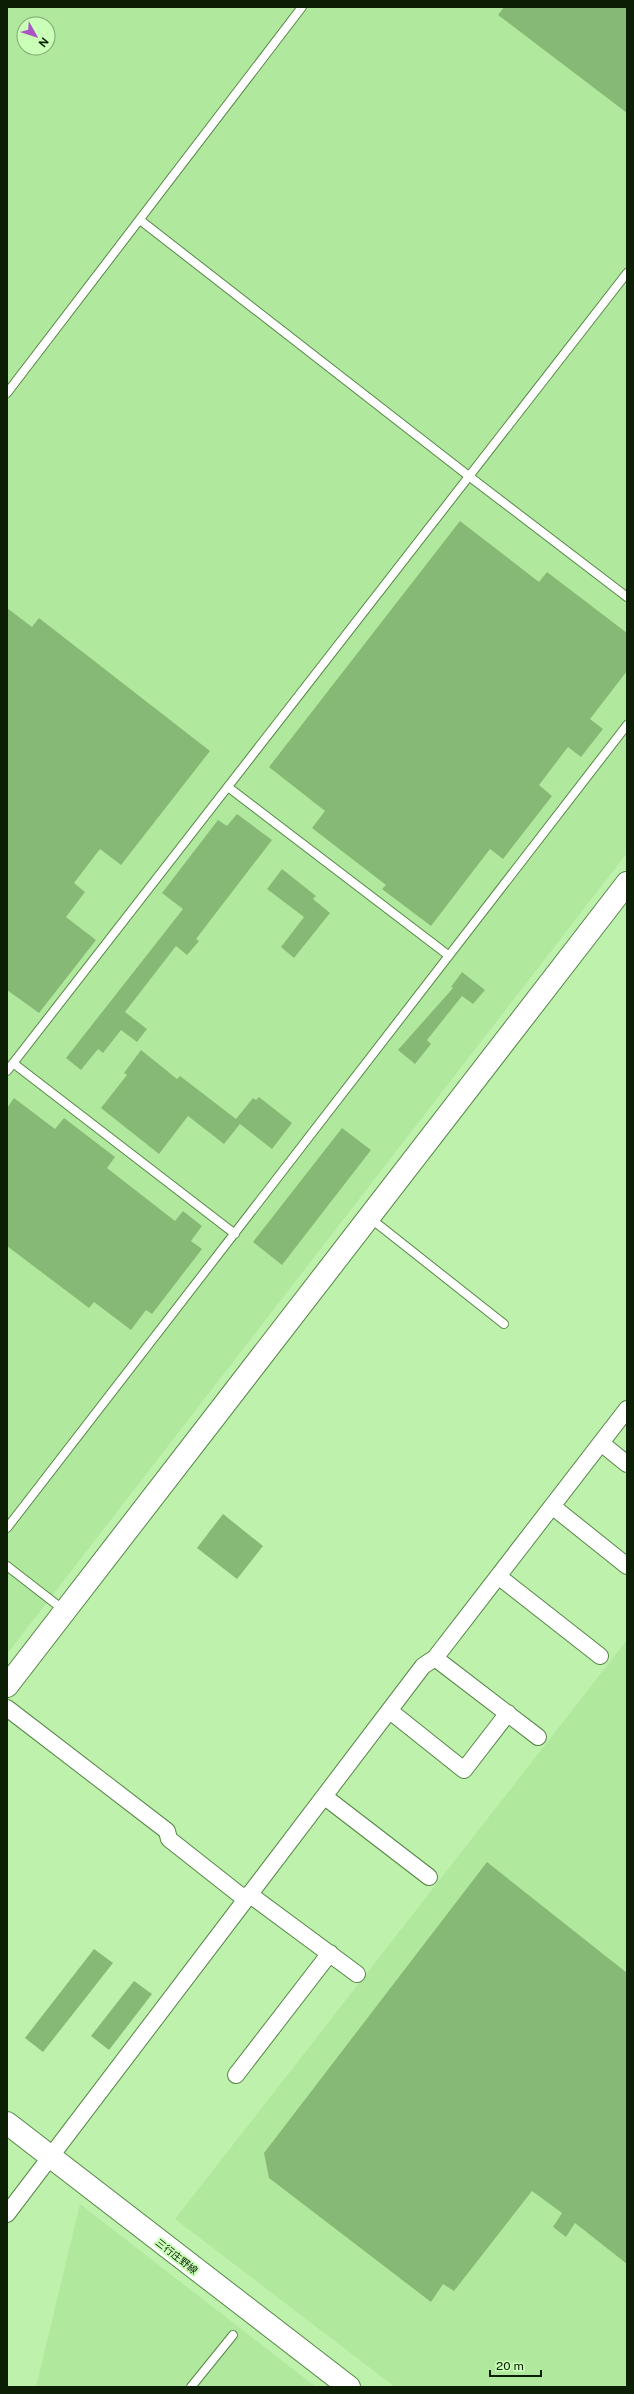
<svg xmlns="http://www.w3.org/2000/svg" width="634" height="2394" viewBox="0 0 634 2394" font-family="'Public Sans','Noto Sans JP',sans-serif">
<rect width="100%" height="100%" fill="#bdf1ac"/>
<path fill="#b0e99d" fill-rule="evenodd" d="M7,7H627V853L7,1654ZM24,24H48V48H24Z
M627,1640V2387H395L175,2219Z
M80,2204L316,2387H36Z"/>
<path fill="#87b976" d="M504,7H627V113L498,15Z
M460,521L539,582L547,572L627,633V671L590,719L603,729L581,757L568,747L539,785L552,796L503,859L490,849L431,926L382,889L386,885L312,828L325,811L269,767Z
M7,608L32,627L39,618L210,751L121,865L100,849L74,883L85,892L66,917L96,940L39,1013L7,990Z
M237,814L272,840L196,939L199,941L187,955L176,946L125,1012L147,1029L137,1042L121,1030L103,1053L98,1049L81,1070L66,1058L183,909L162,893L218,820L227,826Z
M282,869L316,896L313,899L330,913L294,958L281,947L304,917L267,889Z
M462,972L485,990L473,1004L462,996L427,1040L431,1044L415,1064L398,1050L453,988L451,987Z
M141,1050L177,1079L180,1076L236,1119L253,1098L256,1100L259,1097L292,1123L272,1149L240,1124L224,1144L188,1116L159,1154L101,1108L127,1075L124,1073Z
M14,1098L55,1129L64,1118L115,1157L107,1168L175,1221L183,1211L202,1226L191,1241L202,1249L152,1314L146,1310L131,1330L94,1302L89,1308L7,1246V1108Z
M342,1128L371,1150L282,1265L253,1242Z
M223,1514L263,1546L237,1579L197,1548Z
M487,1862L627,1973V2264L575,2223L566,2237L553,2227L562,2213L532,2191L454,2291L443,2284L431,2302L269,2178L264,2153Z
M94,1949L113,1963L43,2052L25,2038Z
M134,1981L152,1994L109,2050L91,2036Z"/>
<g fill="none" stroke-linecap="round" stroke-linejoin="round">
<defs>
<path id="lane" d="M140,220L470,477L627,597
M7,393L302,7
M228,787L448,955
M13,1063L235,1234
M7,1071L627,273
M370,1218L504,1324
M7,1528L627,725
M7,1566L65,1611
M191,2387L233,2335"/>
<path id="street" d="M601,1443L627,1464
M552,1506L627,1566
M498,1576L600,1656
M435,1658L538,1737
M7,1708L167,1831L169,1839L245,1899
M390,1711L464,1770L508,1713
M325,1797L429,1877
M249,1894L357,1974
M236,2075L330,1953
M7,2214L423,1666L435,1658L627,1409"/>
<path id="secondary" d="M7,1686L627,883
M7,2123L349,2387"/>
</defs>
<use href="#lane" stroke="#578747" stroke-width="10"/>
<use href="#street" stroke="#578747" stroke-width="18"/>
<use href="#secondary" stroke="#578747" stroke-width="24"/>
<use href="#lane" stroke="#fff" stroke-width="8"/>
<use href="#street" stroke="#fff" stroke-width="16"/>
<use href="#secondary" stroke="#fff" stroke-width="22"/>
</g>
<g text-anchor="middle" dominant-baseline="central" stroke-width="4" stroke-linejoin="round" paint-order="stroke">
<g font-size="10" fill="#0c1f05" stroke="#caffb8">
<text transform="translate(177 2256) rotate(38)">三行庄野線</text>
</g>
</g>
<rect width="634" height="2394" fill="none" stroke="#0c1f05" stroke-width="16"/>
<g transform="translate(36 36) rotate(129)"><circle r="19" fill="#caffb8" stroke="#7ea570"/>
<path d="M0-3L7 15L0 10L-7 15Z" fill="#a954c2"/>
<text y="-6" font-size="11" font-weight="bold" text-anchor="middle" fill="#0c1f05">N</text>
</g>
<path d="M490 2370v6h51v-6" fill="none" stroke="#0c1f05" stroke-width="2"/>
<text x="496" y="2370" font-size="12" fill="#0c1f05" stroke="#caffb8" stroke-width="3" paint-order="stroke">20 m</text>
</svg>
